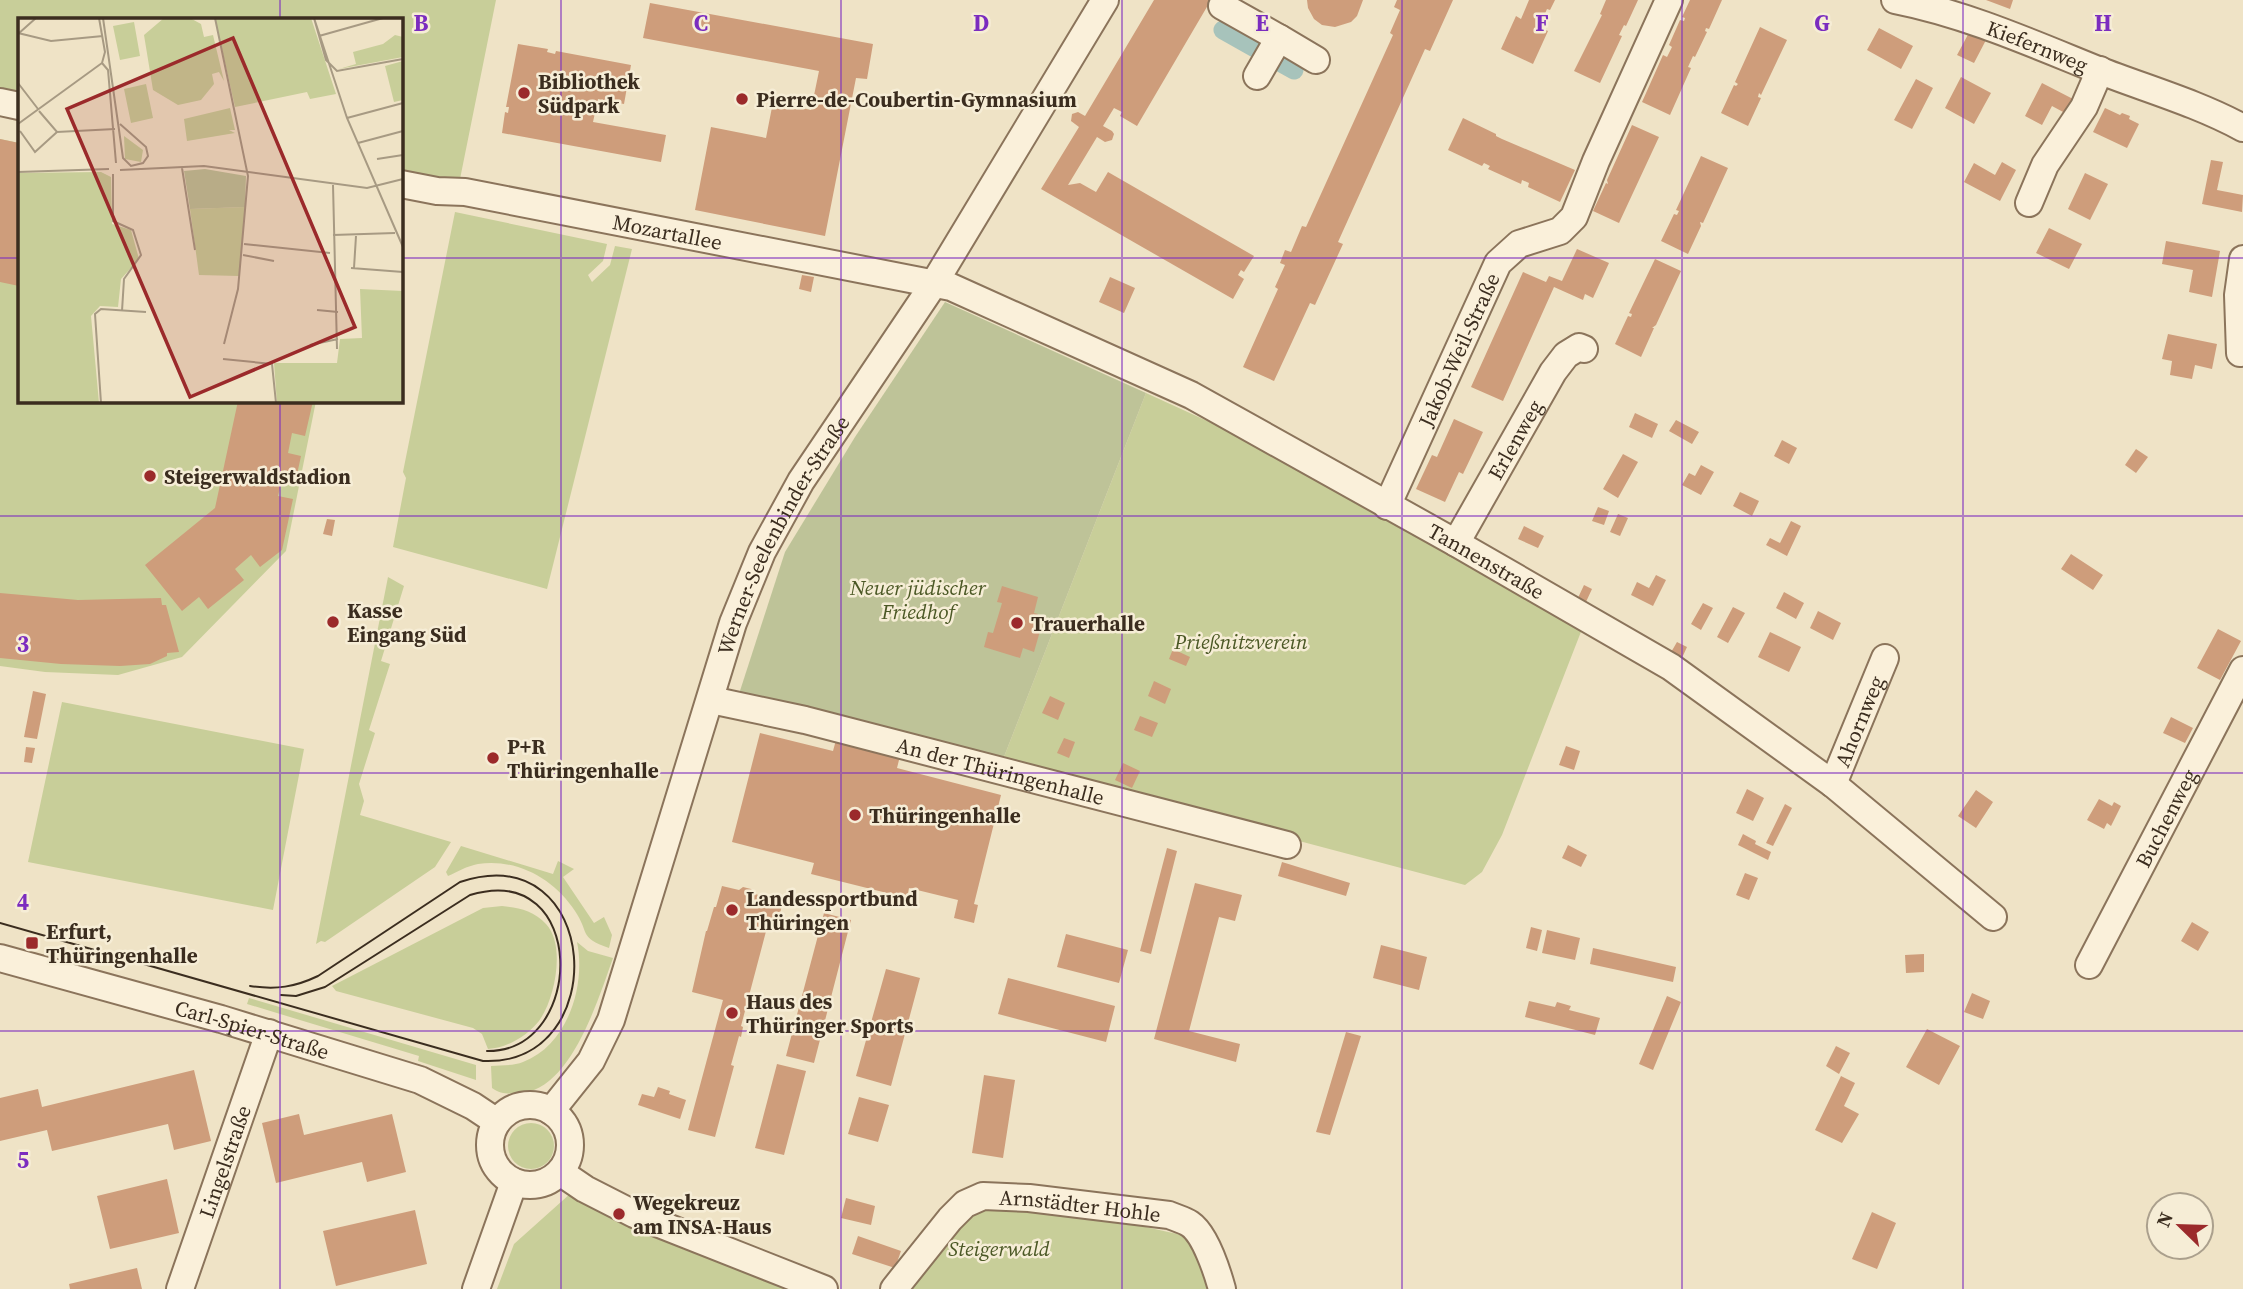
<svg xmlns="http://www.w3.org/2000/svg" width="2243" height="1289" viewBox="0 0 2243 1289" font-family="'Source Serif 4',serif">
<rect width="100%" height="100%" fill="#efe3c6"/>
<path fill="#c8ce99" d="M0,0H496L460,179H401V19H19V101L0,97Z
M0,139L19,143V401H316L286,551L182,657L118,675L45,672L0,666Z
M455,212L607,244L603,261L588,275L592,282L610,265L615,246L632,249L547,589L393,547L406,478L403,472Z
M1146,393L1216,425L1584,624L1502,835L1482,872L1465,885L1002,762Z
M388,577L404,586L381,661L390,664L369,730L375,733L359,784L364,801L360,815L451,842L435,867L325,942L321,941L316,944Z
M62,702L304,749L273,910L28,862Z
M461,846L553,874L558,861L574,869L563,877L594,923L604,917L612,935L609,948C578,937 590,933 575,911C554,879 517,858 478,864C467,866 457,872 448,876L446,872Z
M502,906C519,908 533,910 546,924C566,945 555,999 539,1021C527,1036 507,1048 488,1049L482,1034L473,1028L336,991L332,986L483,908Z
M577,942L588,951L613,958C599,997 572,1087 523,1093C511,1094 502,1095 492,1088L491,1066C501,1065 514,1066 523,1062C568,1045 586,985 577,942Z
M249,998L476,1065V1080L418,1061L419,1056L247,1004Z
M508 1146a23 23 0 1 1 46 0a23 23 0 1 1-46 0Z
M571,1193L810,1289H497L514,1244Z
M977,1207L1091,1215L1191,1237L1207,1289H909Z"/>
<path fill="#bec398" d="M945,302L1146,393L1002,762L738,697L785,552L855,437Z"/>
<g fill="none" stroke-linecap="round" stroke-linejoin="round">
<path stroke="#a7c3bb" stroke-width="19" d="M1223,30L1294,70"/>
</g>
<path fill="#ce9d7b" d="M1154,0H1211L1137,126L1120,116L1122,112L1114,108L1103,126L1112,131L1114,134L1112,140L1105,142L1097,137L1068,185L1080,183L1096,192L1108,172L1254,256L1244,272L1241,270L1238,275L1244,279L1233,299L1041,189L1079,127L1071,121L1072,114L1078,112L1085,116Z
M1307,0H1363L1357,16L1351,22L1335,27L1322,25L1314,19L1308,8Z
M1397,0H1453L1430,51L1425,49L1338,242L1343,244L1315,305L1310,303L1274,381L1243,367L1278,289L1275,287L1285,265L1280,263L1285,250L1291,252L1302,226L1306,227L1393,35L1390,33L1400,10L1394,7Z
M1529,0H1555L1550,10L1547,9L1539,27L1548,31L1533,64L1501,49L1516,16L1521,19Z
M1606,0H1638L1626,26L1624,25L1619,35L1622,36L1600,83L1574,71L1602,15L1600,14Z
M1690,0H1722L1709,29L1706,28L1705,31L1707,32L1695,57L1693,56L1688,67L1691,68L1670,115L1642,102L1663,55L1667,57L1672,47L1669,45L1680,20L1684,21L1685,18L1682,17Z
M1986,0H2013L2010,9Z
M650,3L873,44L867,79L856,78L825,236L695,210L711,127L766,138L773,102L811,110L819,71L643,38Z
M1760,27L1787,40L1761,95L1759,93L1758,97L1761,98L1748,126L1721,113L1734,85L1736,86L1738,84L1735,82Z
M1879,28L1913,46L1901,69L1867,50Z
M1971,29L1986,40L1974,63L1957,55Z
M518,44L548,49L547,52L555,54L556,51L631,65L624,104L598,99L593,122L666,135L661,162L502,133L505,112L508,113L509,107H506Z
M1961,77L1991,93L1974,124L1945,108Z
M1916,79L1933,88L1912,129L1894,120Z
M2042,83L2073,99L2065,113L2052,106L2042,125L2025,116Z
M2105,108L2120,115L2122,113L2130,116L2129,119L2139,124L2127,148L2093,132Z
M1463,118L1496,134V136L1502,139L1575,170L1560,202L1528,187L1529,183L1522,180L1521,184L1488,169L1490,166L1484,163L1482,166L1448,150Z
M1632,125L1659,137L1619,223L1593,211L1606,183L1608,184L1607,180Z
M0,139L19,143V286L0,282Z
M1701,156L1728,168L1703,223L1700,222L1701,226L1688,254L1661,241L1674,214L1677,215L1679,211L1676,210Z
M2211,160L2223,162L2217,190L2243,195L2242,212L2202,204Z
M2002,162L2016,170L2000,201L1964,182L1974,163L1995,175Z
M2085,173L2108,184L2090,220L2068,209Z
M2049,228L2082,244L2069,269L2036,253Z
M2166,241L2220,251L2212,297L2189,292L2193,270L2162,264Z
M1577,249L1609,263L1593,298L1585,294L1583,300L1554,287L1503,401L1471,387L1523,272L1546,282L1549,276L1562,281Z
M1655,259L1681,271L1656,325L1652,328H1654L1641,357L1615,344L1628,316L1631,317L1632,314L1629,313Z
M802,275L814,277L811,292L799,289Z
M1110,277L1135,288L1124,313L1099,302Z
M2168,334L2217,344L2212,369L2195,365L2192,379L2170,375L2172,361L2162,359Z
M238,401H313L305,436L292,433L288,453L301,456L296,479L283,476L278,496L293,499L282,550L260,567L251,555L235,569L244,580L208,609L199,597L182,611L145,565L215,508Z
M1635,413L1658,424L1652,438L1629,427Z
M1454,419L1483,432L1463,474L1459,472L1445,502L1416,489L1432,455L1437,457Z
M1676,420L1699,432L1692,444L1669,431Z
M1782,440L1797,448L1789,464L1774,456Z
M2136,449L2148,457L2136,473L2125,465Z
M1623,454L1638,462L1618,498L1603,489Z
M1701,465L1714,472L1701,495L1682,485L1689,473L1695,476Z
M1740,492L1759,501L1752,516L1733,506Z
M1598,507L1609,511L1604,525L1592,521Z
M1618,514L1628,518L1620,536L1610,532Z
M327,519L335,520L332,536L323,534Z
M1791,521L1801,526L1787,556L1766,545L1770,538L1780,543Z
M1524,526L1544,536L1538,548L1518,539Z
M2071,554L2103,575L2093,590L2061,569Z
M1656,575L1666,580L1653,606L1631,595L1637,582L1649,588Z
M1584,585L1592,589L1585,604L1577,600Z
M1002,586L1038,597L1034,613L1038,614L1035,622L1042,624L1034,652L1023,648L1020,658L984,647L988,632L993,633L1002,603L997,602Z
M1784,592L1804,603L1796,619L1776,608Z
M0,593L78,600L161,598L162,605H166L179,652L167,653V656L150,664L120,666L61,664L0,658Z
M1703,603L1713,608L1701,630L1691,624Z
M1733,607L1745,613L1728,643L1717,637Z
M1818,611L1841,623L1833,640L1810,628Z
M2218,629L2241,641L2220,680L2197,668Z
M1770,632L1801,647L1789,672L1758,657Z
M1677,642L1687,647L1681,660L1670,654Z
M1173,649L1190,657L1186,666L1169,659Z
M1154,681L1171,689L1165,704L1148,696Z
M33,691L46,694L37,739L24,737Z
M1050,696L1065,703L1058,720L1042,713Z
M1140,716L1158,723L1152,737L1134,730Z
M2171,717L2193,728L2185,743L2163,733Z
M760,733L833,751L836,740L900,756L897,768L1001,795L974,904L978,905L974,923L954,918L958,900L909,888L907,898L811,874L814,863L732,842Z
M1064,738L1075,742L1069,758L1057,753Z
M1566,746L1580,751L1574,770L1559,765Z
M26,747L35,748L32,763L24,762Z
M1123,763L1140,771L1132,788L1115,780Z
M1747,789L1764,798L1753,821L1736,813Z
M1976,790L1993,802L1976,828L1958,816Z
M2099,799L2112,806L2114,802L2121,806L2111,826L2107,823L2104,829L2087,820Z
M1785,804L1792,808L1773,846L1766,843Z
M1743,834L1756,841L1755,844L1771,852L1768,860L1738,845Z
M1568,845L1587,855L1581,867L1562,858Z
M1167,848L1177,851L1151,954L1140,951Z
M1282,862L1350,883L1346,896L1278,876Z
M1745,873L1758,878L1749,900L1736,895Z
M1195,883L1242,895L1235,921L1219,917L1189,1031L1240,1044L1236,1062L1154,1039Z
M722,886L739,890L743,887L751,889L755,894L775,900L774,903L782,905L778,922L769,920L741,1026L743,1027L741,1037L739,1036L731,1065L734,1066L715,1137L688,1130L723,1000L692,992L706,931H707L714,907H716Z
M824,913L851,920L814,1063L786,1056Z
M2192,922L2209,932L2198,951L2181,941Z
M1531,927L1542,930L1537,951L1526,948Z
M1547,930L1580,938L1575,960L1542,953Z
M1066,934L1128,950L1119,983L1057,967Z
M1381,945L1427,957L1419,990L1373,978Z
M1593,948L1676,967L1673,982L1590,964Z
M1924,954V972L1906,973L1905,955Z
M886,969L920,978L891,1086L856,1076Z
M1008,978L1115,1006L1106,1042L998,1014Z
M1972,993L1990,1001L1983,1019L1964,1012Z
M1667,996L1681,1002L1653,1070L1639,1064Z
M1529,1001L1555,1007L1557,1002L1571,1006L1569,1010L1600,1018L1595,1035L1525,1017Z
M1927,1029L1960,1046L1939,1085L1906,1067Z
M1346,1032L1361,1036L1330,1135L1316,1132Z
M1836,1046L1850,1053L1839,1074L1826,1066Z
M777,1064L806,1071L784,1155L755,1148Z
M194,1070L211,1141L174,1150L168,1124L52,1151L47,1130L0,1141V1098L38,1089L42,1107Z
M984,1075L1015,1080L1003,1158L972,1153Z
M1841,1076L1855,1083L1844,1106L1859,1114L1842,1143L1815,1130Z
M658,1087L670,1091L669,1094L686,1100L680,1119L638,1105L642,1094L654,1097Z
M859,1097L889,1105L878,1142L848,1134Z
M299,1114L304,1135L392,1114L406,1172L367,1182L362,1162L276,1183L262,1123Z
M167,1179L179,1233L110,1249L97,1196Z
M846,1198L875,1206L871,1225L841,1218Z
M415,1210L427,1264L336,1286L323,1231Z
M1872,1212L1896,1223L1877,1269L1852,1259Z
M858,1236L901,1251L895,1268L852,1254Z
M137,1268L142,1289H70L69,1284Z"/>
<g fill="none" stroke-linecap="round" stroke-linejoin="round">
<defs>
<g id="minor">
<path id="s1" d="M1895,0C1966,14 2031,43 2098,70C2147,89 2197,103 2243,128"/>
<path d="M1222,6L1279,38"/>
<path d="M1257,76L1279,38L1316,60"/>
<path d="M0,102L19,106"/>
<path id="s2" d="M401,184L437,191L465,192L951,287L1191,395L1456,543L1671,667L1833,784L1993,917"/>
<path d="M2029,203L2045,165L2084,107L2100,70"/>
<path d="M2240,353L2238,295L2243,259"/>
<path id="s3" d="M1387,506L1498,263L1519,244L1560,231L1574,217L1596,161L1669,0"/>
<path id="s4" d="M1456,543L1553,372L1566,355L1579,347L1584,349"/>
<path id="s5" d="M711,700L805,720L1287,845"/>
<path id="s6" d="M1833,784L1885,658"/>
<path id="s7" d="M0,958L221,1019L420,1080L473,1106L497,1122"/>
<path id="s8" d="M2089,965L2243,670"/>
<circle cx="530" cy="1145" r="40"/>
<path id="s9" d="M551,1111L591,1061L611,1020L733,623L762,552L801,481L933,285L1105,0"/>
<path d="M560,1172L585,1189L634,1214L824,1289"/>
<path id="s10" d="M180,1289L269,1033"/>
<path d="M476,1289L514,1182"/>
<path id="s11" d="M894,1289L950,1219L965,1204L983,1196L1029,1198L1169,1215C1176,1218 1184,1220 1190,1224C1205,1234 1217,1271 1222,1289"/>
</g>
</defs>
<use href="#minor" stroke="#8b745b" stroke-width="30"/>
<use href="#minor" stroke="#faf0da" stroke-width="26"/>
<path stroke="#3b2d1f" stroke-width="2" d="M0,923L483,1061C614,1067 602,835 460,882L318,976C295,987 276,990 250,986
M281,995L296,996L325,987L470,895C588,859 587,1052 487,1051"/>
</g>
<path fill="none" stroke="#7b2cbf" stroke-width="2" stroke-opacity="0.55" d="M280,0V19M561,0V1289M841,0V1289M1122,0V1289M1402,0V1289M1682,0V1289M1963,0V1289M0,258H19M401,258H2243M280,401V1289M0,516H2243M0,773H2243M0,1031H2243"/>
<g fill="#9b2a2b" stroke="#f6edd6" stroke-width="2.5">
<circle cx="524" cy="93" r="7"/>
<circle cx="742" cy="99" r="7"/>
<circle cx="150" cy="476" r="7"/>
<circle cx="333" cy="622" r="7"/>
<circle cx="1017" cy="623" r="7"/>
<circle cx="493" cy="758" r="7"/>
<circle cx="855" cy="815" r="7"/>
<circle cx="732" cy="910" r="7"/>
<rect x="25" y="936" width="14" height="14" rx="3.5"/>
<circle cx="732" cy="1013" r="7"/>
<circle cx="619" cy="1214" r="7"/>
</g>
<g text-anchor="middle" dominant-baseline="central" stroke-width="5" stroke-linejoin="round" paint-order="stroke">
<g font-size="21" fill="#3b2d1f" stroke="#f6edd6">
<text stroke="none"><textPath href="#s1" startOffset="150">Kiefernweg</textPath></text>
<text stroke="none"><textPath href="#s2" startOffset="271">Mozartallee</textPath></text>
<text stroke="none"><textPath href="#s3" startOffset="172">Jakob-Weil-Straße</textPath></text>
<text stroke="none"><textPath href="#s4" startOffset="119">Erlenweg</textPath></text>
<text stroke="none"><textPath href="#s9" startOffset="626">Werner-Seelenbinder-Straße</textPath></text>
<text stroke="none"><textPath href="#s2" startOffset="1162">Tannenstraße</textPath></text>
<text stroke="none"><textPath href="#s6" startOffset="68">Ahornweg</textPath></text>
<text stroke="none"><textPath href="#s5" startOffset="298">An der Thüringenhalle</textPath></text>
<text stroke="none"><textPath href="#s8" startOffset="166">Buchenweg</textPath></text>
<text stroke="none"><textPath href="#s7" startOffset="262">Carl-Spier-Straße</textPath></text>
<text stroke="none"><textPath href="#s10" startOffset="135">Lingelstraße</textPath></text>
<text stroke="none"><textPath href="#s11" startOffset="228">Arnstädter Hohle</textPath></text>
</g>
<g font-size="21" font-weight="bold" fill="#3b2d1f" stroke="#f6edd6" text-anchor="start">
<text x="538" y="81">Bibliothek<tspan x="538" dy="24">Südpark</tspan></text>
<text x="756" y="99">Pierre-de-Coubertin-Gymnasium</text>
<text x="164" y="476">Steigerwaldstadion</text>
<text x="347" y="610">Kasse<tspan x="347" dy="24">Eingang Süd</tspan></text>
<text x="1031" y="623">Trauerhalle</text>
<text x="507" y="746">P+R<tspan x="507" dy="24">Thüringenhalle</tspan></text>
<text x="869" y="815">Thüringenhalle</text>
<text x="746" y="898">Landessportbund<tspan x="746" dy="24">Thüringen</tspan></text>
<text x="46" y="931">Erfurt,<tspan x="46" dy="24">Thüringenhalle</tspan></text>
<text x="746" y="1001">Haus des<tspan x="746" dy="24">Thüringer Sports</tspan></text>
<text x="633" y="1202">Wegekreuz<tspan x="633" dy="24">am INSA-Haus</tspan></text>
</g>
<g font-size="21" font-style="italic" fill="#4b5825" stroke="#f6edd6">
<text x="918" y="587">Neuer jüdischer<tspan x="918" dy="24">Friedhof</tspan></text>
<text x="1241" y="641">Prießnitzverein</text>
<text x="999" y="1248">Steigerwald</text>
</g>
</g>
<g transform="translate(18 18)">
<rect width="385" height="385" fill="#efe3c6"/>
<path d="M146,0H172L183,6L186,19L195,17L206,63L201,54L194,56L196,66L183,82L160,87L135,72L126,17ZM197,0H293L318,76L292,81L289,74L217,89ZM116,4L122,38L102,42L95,8ZM377,17L385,19V39L321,51L338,46L335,34L365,26ZM385,43V82L376,84L367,48ZM128,66L135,100L113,105L106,71ZM212,90L217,112H211L217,115L169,123L166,101ZM106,118L125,132L123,144L107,141ZM83,154L93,159L94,206L113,212L121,241L103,261L100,289L82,288L73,298L81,385H0V155ZM227,189L221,258L181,257L172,191ZM342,271L385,273V385H259L256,345H319L322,321L344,320Z" fill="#c8ce99"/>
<path d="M187,151L228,158L227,189L172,191L166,153Z" fill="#bec398"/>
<path fill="none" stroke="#a79a83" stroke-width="2" d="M85,0L105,140L113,148L125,145L130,138L128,129L102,106M197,0L230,158L220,271L206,326M296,0L329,100L385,229M296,0L308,42L319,53L385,41M0,15L33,23L85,18M0,16L18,0M301,18L365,0M84,45L90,52L98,145M0,65L20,91M21,93L39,114L97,111M329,100L385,85M0,106L84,45L87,34L81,0M2,113L17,134L39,114M340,125L385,113M359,141L385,137M164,150L177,232M102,152L186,148L349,170L385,161M0,154L91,151M95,156V203L115,212L123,237L106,261L104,293M315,167L319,331M315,217L377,215M226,226L312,235M225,237L256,243M333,250L385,254M336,250L338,218M299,292L320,294M292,327L320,321M205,341L254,346L258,385M83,385L77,296L83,291L128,294"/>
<path fill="#9b2a2b" fill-opacity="0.15" stroke="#9b2a2b" stroke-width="3.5" d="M215,20L337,309L172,379L49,91Z"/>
<rect width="385" height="385" fill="none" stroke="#3b2d1f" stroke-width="3.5"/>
</g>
<g font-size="23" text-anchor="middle" font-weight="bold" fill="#7b2cbf" stroke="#f6edd6" stroke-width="5" stroke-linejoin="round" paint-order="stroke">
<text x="421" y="31">B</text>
<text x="701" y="31">C</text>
<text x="981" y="31">D</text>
<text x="1262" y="31">E</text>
<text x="1542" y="31">F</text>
<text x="1822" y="31">G</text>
<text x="2103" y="31">H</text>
<text x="23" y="652">3</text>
<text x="23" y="910">4</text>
<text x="23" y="1168">5</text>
</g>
<g transform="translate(2180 1226) rotate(293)"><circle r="33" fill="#f6edd6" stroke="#aba08d" stroke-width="2"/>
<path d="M0-5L12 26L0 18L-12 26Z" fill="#9b2a2b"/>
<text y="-10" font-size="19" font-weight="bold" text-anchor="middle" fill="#3b2d1f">N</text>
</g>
</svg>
